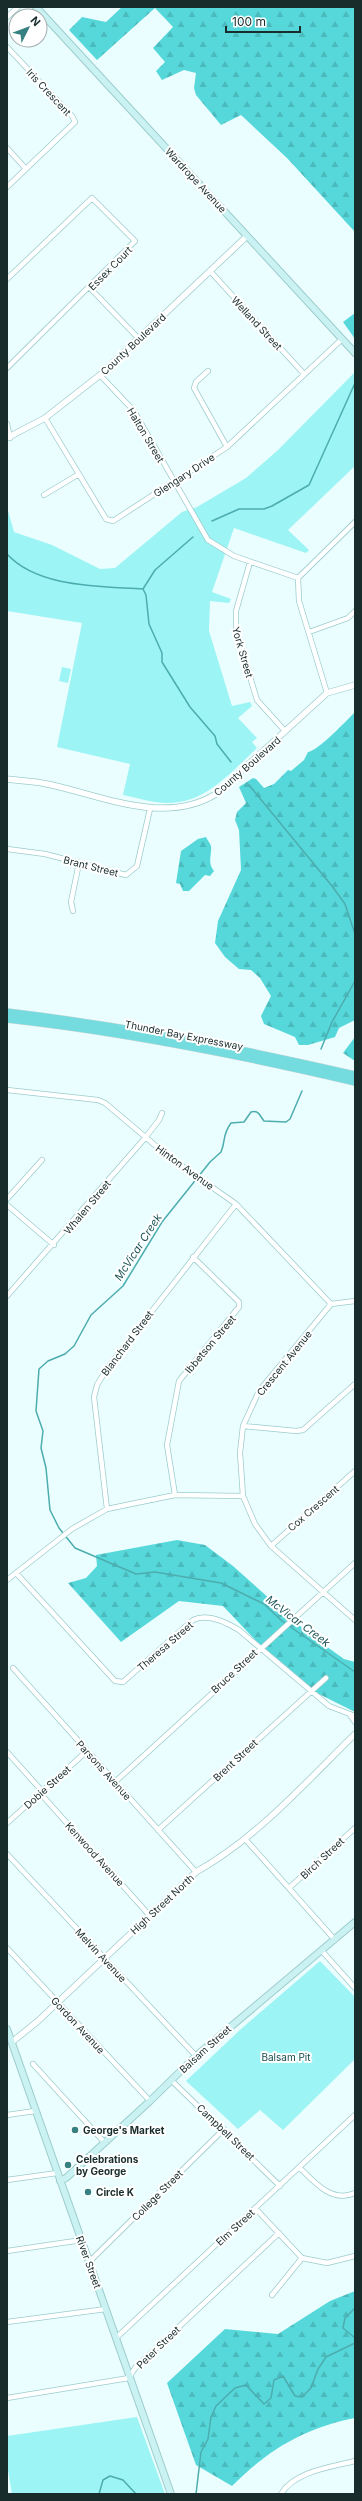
<svg xmlns="http://www.w3.org/2000/svg" width="362" height="2501" viewBox="0 0 362 2501" font-family="Inter,sans-serif">
<defs>
<pattern id="forest-firs" width="22" height="20" patternUnits="userSpaceOnUse"><rect width="22" height="20" fill="#56d8db"/><path d="M5 1l3.5 6h-7zM16 11l3.5 6h-7z" fill="#4ababc"/></pattern>
</defs>
<rect width="100%" height="100%" fill="#ebfeff"/>
<path fill="url(#forest-firs)" d="M122,7H355V232L287,158L241,115L221,125L196,95L194,88L196,73L184,70L162,80L156,71L165,62L153,48L173,27L155,8L97,60L69,30L82,17L106,22Z
M355,313V339L343,322Z
M355,712V1020L339,1028L335,1037L308,1045H299L295,1037L264,1024L261,1016L271,996L260,978L251,970L239,969L225,957L215,943L218,921L241,870L239,830L235,820L237,812L246,803L239,787L253,778L256,779L264,788L274,784L288,770L291,771L304,760L308,752C318,751 346,721 355,712Z
M206,837C208,841 210,843 211,846C212,855 207,863 214,871L210,876L205,875L189,891H183L180,884L176,883L181,851L198,839Z
M355,1037V1061L343,1053Z
M177,1540L205,1545L233,1566L309,1634L344,1659L355,1662V1712L311,1690L261,1646L223,1606L179,1601L121,1642L68,1583L86,1578L97,1566L96,1555Z
M355,2291V2418C304,2428 268,2450 232,2486L196,2465L167,2383L225,2329L278,2334L330,2301Z"/>
<path fill="#9cf4f5" d="M355,372V466L288,530L309,550L306,553L234,528L212,592L231,599L229,603L210,601L209,631L232,706L250,702L252,706L238,718L257,738L252,742L257,748C231,772 206,803 168,803C153,803 138,798 123,795L130,764L57,747L82,623L7,611V507L14,532L52,545L100,569L115,568L182,512L197,507L246,478L278,450Z
M62,667L71,669L68,683L59,681Z
M320,1961L355,1997V2059L283,2130L260,2110L238,2129L186,2081L241,2029Z
M137,2417L165,2494H12L7,2464V2436Z"/>
<g fill="none" stroke-linecap="round" stroke-linejoin="round">
<path stroke="#4cacae" stroke-width="1.5" d="M212,521L239,509H264L272,506L309,485L355,383
M7,554C38,588 100,586 143,589
M143,589L146,595L149,624L162,653V662L190,707L215,736L217,744L231,762
M143,589L155,570L193,537
M249,785L332,886L345,904L355,934
M321,1049L332,1022L355,981
M302,1091L290,1119L286,1122L264,1121C260,1116 259,1110 251,1112L244,1122L231,1123C222,1135 226,1140 221,1152L210,1162L162,1222L123,1286L91,1315L74,1346L65,1354L48,1361L39,1369L36,1411L43,1431L41,1448L46,1468L50,1510L59,1528L75,1548L136,1574L155,1572L221,1583L264,1604L282,1621L355,1672
M355,2308L345,2318L343,2328L355,2338
M99,2494L103,2480L110,2476L123,2480L136,2494
M196,2494L201,2452L208,2439L211,2417L216,2406L235,2388L246,2385L264,2404L271,2398L274,2380L283,2376L295,2396L302,2397L311,2388L318,2369L326,2357L355,2343"/>
<defs>
<path id="minor" d="M7,17L18,7
M7,47L72,116L75,122L7,187
M7,148L26,169
M210,271L304,374
M7,279L92,198L135,241L7,368
M90,288L139,339
M208,371L196,382L194,388L227,447
M100,375L134,411L208,540L234,556L298,578
M45,418L106,519L113,521L227,447L342,339
M7,424L10,438
M44,495L79,474
M250,562L236,611V630L257,700L285,731
M309,632L348,618L355,611
M327,693L299,601L298,578L355,522
M7,849L45,854L126,875L137,866L150,809
M73,911L71,902L79,863
M7,1090L98,1100L105,1103L169,1157L236,1204L331,1304
M7,1199L42,1160
M7,1205L54,1245
M7,1296L145,1138L159,1120L162,1113
M355,1301L331,1304L259,1391L243,1426L240,1453L243,1496L255,1524L271,1546L355,1620
M243,1426L296,1431L303,1430L355,1384
M175,1495L167,1445L179,1381L239,1307V1302L193,1257
M107,1509L94,1397L97,1385L108,1367L236,1204
M271,1546L355,1471
M17,1574L115,1681L123,1682L193,1620C207,1613 226,1622 239,1630L329,1706L355,1716
M7,1580L72,1529L107,1509L175,1495L243,1496
M13,1668L196,1872
M350,1715L355,1722
M7,1752L42,1791
M115,1782L355,1563
M40,1793L150,1916
M7,1823L87,1751
M158,1830L326,1678
M246,1840L335,1940
M7,1854L196,2056
M289,1888L355,1828
M7,1948L150,2101
M322,1951L355,1988
M33,2064L105,2143
M171,2080L280,2186
M7,2115L35,2111
M300,2168C315,2183 332,2203 355,2193
M7,2180L57,2173
M255,2208L302,2258L327,2263L355,2256
M7,2251L82,2240
M89,2262L224,2129
M272,2295L302,2258
M7,2322L106,2309
M116,2338L355,2115
M7,2398L129,2378L135,2368L279,2233
M281,2494C295,2471 331,2467 355,2461"/>
<path id="tertiary" d="M7,438L45,418L100,375L247,236
M7,779C20,781 34,781 47,784C101,795 164,826 216,794L327,693L355,685
M12,2042L38,2021L196,1872C257,1838 305,1783 355,1734"/>
<path id="secondary" d="M36,7L355,353
M7,2029L171,2494
M60,2181L66,2178L150,2101L196,2056L355,1922"/>
<path id="trunk" d="M7,1012C124,1026 240,1048 355,1075
M7,1019C125,1032 240,1055 355,1082"/>
</defs>
<use href="#minor" stroke="#9ccccd" stroke-width="6"/>
<use href="#tertiary" stroke="#9ccccd" stroke-width="7"/>
<use href="#secondary" stroke="#9ccccd" stroke-width="8"/>
<use href="#trunk" stroke="#d6d9d9" stroke-width="8"/>
<use href="#minor" stroke="#fff" stroke-width="4.5"/>
<use href="#tertiary" stroke="#fff" stroke-width="5.5"/>
<use href="#secondary" stroke="#cbf2f2" stroke-width="6"/>
<use href="#trunk" stroke="#74dbde" stroke-width="7"/>
</g>
<g fill="#378081" stroke="#fff" stroke-width="1.5">
<circle cx="75" cy="2130" r="4"/>
<circle cx="68" cy="2165" r="4"/>
<circle cx="88" cy="2192" r="4"/>
</g>
<g text-anchor="middle" dominant-baseline="central" stroke-width="4" stroke-linejoin="round" paint-order="stroke">
<g font-size="10" fill="#192c2c" stroke="#fff">
<text transform="translate(49 92) rotate(47)">Iris Crescent</text>
<text transform="translate(196 180) rotate(47)">Wardrope Avenue</text>
<text transform="translate(110 268) rotate(-45)">Essex Court</text>
<text transform="translate(257 323) rotate(47)">Welland Street</text>
<text transform="translate(133 344) rotate(-43)">County Boulevard</text>
<text transform="translate(146 435) rotate(59)">Halton Street</text>
<text transform="translate(184 475) rotate(-33)">Glengary Drive</text>
<text transform="translate(243 652) rotate(74)">York Street</text>
<text transform="translate(247 766) rotate(-41)">County Boulevard</text>
<text transform="translate(91 866) rotate(14)">Brant Street</text>
<text transform="translate(184 1035) rotate(11)">Thunder Bay Expressway</text>
<text transform="translate(185 1167) rotate(36)">Hinton Avenue</text>
<text transform="translate(87 1207) rotate(-50)">Whalen Street</text>
<text transform="translate(127 1343) rotate(-53)">Blanchard Street</text>
<text transform="translate(210 1344) rotate(-50)">Ibbetson Street</text>
<text transform="translate(284 1363) rotate(-51)">Crescent Avenue</text>
<text transform="translate(313 1508) rotate(-41)">Cox Crescent</text>
<text transform="translate(165 1646) rotate(-41)">Theresa Street</text>
<text transform="translate(234 1671) rotate(-43)">Bruce Street</text>
<text transform="translate(235 1760) rotate(-43)">Brent Street</text>
<text transform="translate(104 1770) rotate(48)">Parsons Avenue</text>
<text transform="translate(47 1787) rotate(-42)">Dobie Street</text>
<text transform="translate(95 1854) rotate(48)">Kenwood Avenue</text>
<text transform="translate(322 1858) rotate(-43)">Birch Street</text>
<text transform="translate(162 1904) rotate(-43)">High Street North</text>
<text transform="translate(101 1955) rotate(47)">Melvin Avenue</text>
<text transform="translate(78 2025) rotate(47)">Gordon Avenue</text>
<text transform="translate(205 2049) rotate(-42)">Balsam Street</text>
<text transform="translate(226 2132) rotate(44)">Campbell Street</text>
<text transform="translate(157 2195) rotate(-45)">College Street</text>
<text transform="translate(235 2227) rotate(-43)">Elm Street</text>
<text transform="translate(89 2262) rotate(70)">River Street</text>
<text transform="translate(158 2347) rotate(-44)">Peter Street</text>
</g>
<g font-size="10" fill="#144d4e" stroke="#fff">
<text x="286" y="2057">Balsam Pit</text>
</g>
<g font-size="10" font-weight="bold" fill="#192c2c" stroke="#fff" text-anchor="start">
<text x="83" y="2130">George's Market</text>
<text x="76" y="2159">Celebrations<tspan x="76" dy="12">by George</tspan></text>
<text x="96" y="2192">Circle K</text>
</g>
<g font-size="11" font-style="italic" fill="#1f5658" stroke="#fff">
<text transform="translate(138 1247) rotate(-57)">McVicar Creek</text>
<text transform="translate(298 1621) rotate(37)">McVicar Creek</text>
</g>
</g>
<rect width="362" height="2501" fill="none" stroke="#192c2c" stroke-width="16"/>
<g transform="translate(28 28) rotate(48)"><circle r="19" fill="#ffffff" stroke="#a3abab"/>
<path d="M0-3L7 15L0 10L-7 15Z" fill="#378081"/>
<text y="-6" font-size="11" font-weight="bold" text-anchor="middle" fill="#192c2c">N</text>
</g>
<path d="M226 26v6h74v-6" fill="none" stroke="#192c2c" stroke-width="2"/>
<text x="232" y="26" font-size="12" fill="#192c2c" stroke="#ffffff" stroke-width="3" paint-order="stroke">100 m</text>
</svg>
